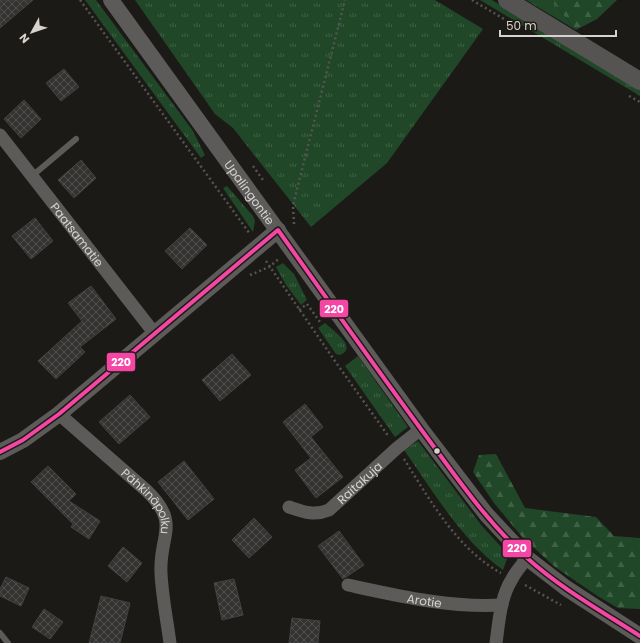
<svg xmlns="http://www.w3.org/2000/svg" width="640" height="643" viewBox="0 0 640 643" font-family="Poppins,sans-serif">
<defs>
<pattern id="grass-tufts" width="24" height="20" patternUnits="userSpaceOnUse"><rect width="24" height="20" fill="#204727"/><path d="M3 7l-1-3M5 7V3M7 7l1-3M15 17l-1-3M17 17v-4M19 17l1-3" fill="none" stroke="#406145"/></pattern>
<pattern id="forest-firs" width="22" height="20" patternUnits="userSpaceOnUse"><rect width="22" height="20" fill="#204727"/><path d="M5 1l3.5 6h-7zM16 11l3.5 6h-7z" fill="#406145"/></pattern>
<pattern id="building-cross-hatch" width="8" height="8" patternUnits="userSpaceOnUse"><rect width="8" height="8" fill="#343332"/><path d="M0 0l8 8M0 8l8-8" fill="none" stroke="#51504f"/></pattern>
</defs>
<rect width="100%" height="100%" fill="#1c1a17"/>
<path fill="url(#grass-tufts)" d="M85,0H96L193,131L205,155L201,158Z
M135,0H435L483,29L387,163L311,227L233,128L215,114Z
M480,0H492L640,89V96Z
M526,0H551L576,30Z
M227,186L253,216L255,221L253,232L223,188Z
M283,263L294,274L307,300L301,305L286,285L276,267Z
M325,323C332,330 359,347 340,355L336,354L318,328Z
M358,356L408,427L395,437L345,366Z
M418,441L482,526L504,550L507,559L503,570C462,541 433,491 404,450Z"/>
<path fill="url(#forest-firs)" d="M551,0H617L597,19L576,30Z
M496,454L525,508L596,517L614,536L640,538V609L618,608L599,597L555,567L523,538L494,503L473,472L479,455Z"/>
<path fill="url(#building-cross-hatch)" stroke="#434242" d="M0,0H33L0,28Z
M64,69L79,87L61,101L46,83Z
M24,100L41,119L21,138L4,119Z
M81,160L96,178L74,198L58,180Z
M35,218L53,241L31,259L12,236Z
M190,228L207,245L182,269L165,251Z
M91,286L116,319L80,347L85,352L56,379L38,361L82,321L68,303Z
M232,354L251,375L220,401L202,380Z
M130,395L150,417L119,444L99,422Z
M305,404L323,427L311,437L343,477L316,498L295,470L311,458L283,422Z
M184,461L214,499L188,520L158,482Z
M48,466L76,494L69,501L100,521L89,539L71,527L73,524L31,482Z
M254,518L272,537L249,558L232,540Z
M339,531L364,565L343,579L318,546Z
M123,547L142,563L127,582L108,566Z
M6,577L29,588L21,606L0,596V589Z
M234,579L243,615L222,620L214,583Z
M101,596L130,603L120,643H89Z
M44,609L63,622L50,639L32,627Z
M292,618L320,621L318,643H289Z"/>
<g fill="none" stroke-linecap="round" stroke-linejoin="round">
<path stroke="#565452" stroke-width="2.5" stroke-dasharray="2 3" stroke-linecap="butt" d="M80,0L250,234
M472,0L504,19
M629,96L640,102
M253,166L263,180
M294,224L293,205L345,0
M266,261L337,364L389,437
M250,275L269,267L280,258
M299,310L307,304L320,322
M404,459C430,500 457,549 501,573
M525,585L561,605"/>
<path stroke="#5d5b5a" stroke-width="6" d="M32,176L76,139
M0,633L8,643"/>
<g stroke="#5d5b5a" stroke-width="13">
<path id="s1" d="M0,135L155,334"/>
<path id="s2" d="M59,414L147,491C181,524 159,535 161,573C162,596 167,620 170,643"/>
<path id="s3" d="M289,507C304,512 314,516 329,510L397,448L421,429"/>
<path id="s4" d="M348,585C399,596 450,608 502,605"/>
<path d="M496,643C499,622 500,598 512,579C516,571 522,565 527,558"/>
</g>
<g stroke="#5d5b5a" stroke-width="16">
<path id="s5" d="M111,0L421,429L486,514L527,558L566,588L640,636"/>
<path d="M0,452L23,440L59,414L278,230"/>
</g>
<path stroke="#565452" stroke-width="18" d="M507,0L640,81"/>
<defs>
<path id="bus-1" d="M0,452L23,440L59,414L278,230C327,299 376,368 426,436C457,478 487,522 526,557C560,588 601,611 640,636"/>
</defs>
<use href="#bus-1" stroke="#1f1a14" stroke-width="7"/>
<use href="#bus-1" stroke="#f346a5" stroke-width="4"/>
</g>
<circle fill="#d6d3cf" stroke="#1f1a14" stroke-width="1.5" cx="437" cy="451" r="3.5"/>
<g text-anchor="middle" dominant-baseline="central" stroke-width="4" stroke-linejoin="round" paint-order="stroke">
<g font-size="12" fill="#d6d3cf" stroke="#1f1a14">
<text stroke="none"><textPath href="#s5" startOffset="237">Upalingontie</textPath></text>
<text stroke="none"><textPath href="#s1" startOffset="126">Paatsamatie</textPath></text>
<text stroke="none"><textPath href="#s3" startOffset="82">Raitakuja</textPath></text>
<text stroke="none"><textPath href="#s2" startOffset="126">Pähkinäpolku</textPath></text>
<text stroke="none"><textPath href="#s4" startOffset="78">Arotie</textPath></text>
</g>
</g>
<g stroke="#1f1a14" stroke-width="1.5">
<rect x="319" y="299" width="30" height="19" rx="4" fill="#f346a5"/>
<rect x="106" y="352" width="30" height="20" rx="4" fill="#f346a5"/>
<rect x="502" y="539" width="30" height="19" rx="4" fill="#f346a5"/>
</g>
<g font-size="11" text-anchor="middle" font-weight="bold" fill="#fff">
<text x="334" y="313">220</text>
<text x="121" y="366">220</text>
<text x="517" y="552">220</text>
</g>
<g transform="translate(32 32) rotate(230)" stroke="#1f1a14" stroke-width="3" paint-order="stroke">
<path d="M0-3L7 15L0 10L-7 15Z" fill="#d6d3cf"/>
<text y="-6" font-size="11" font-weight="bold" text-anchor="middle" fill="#d6d3cf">N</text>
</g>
<path d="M500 30v6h116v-6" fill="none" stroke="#d6d3cf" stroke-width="2"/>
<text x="506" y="30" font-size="12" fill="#d6d3cf" stroke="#1f1a14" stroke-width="3" paint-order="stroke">50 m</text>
</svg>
